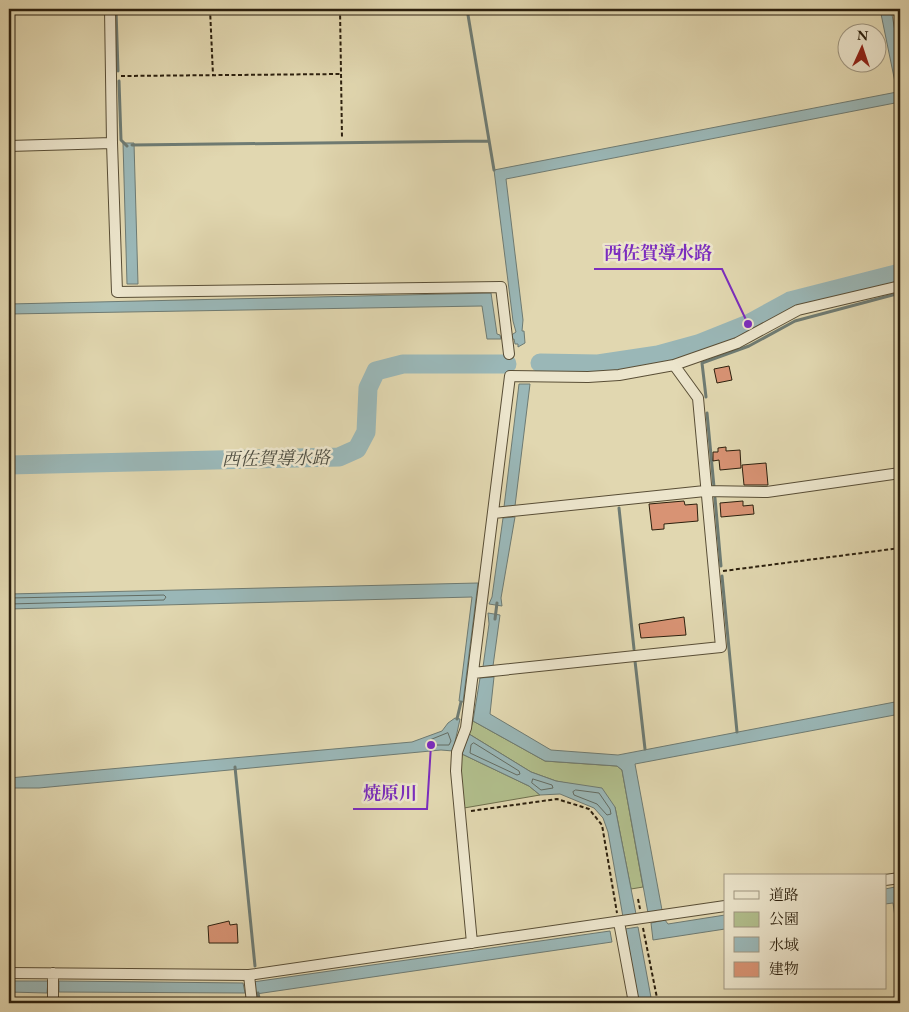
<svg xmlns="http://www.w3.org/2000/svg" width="909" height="1012" viewBox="0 0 909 1012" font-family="'EB Garamond','Noto Serif JP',serif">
<rect width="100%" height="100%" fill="#e1d7b0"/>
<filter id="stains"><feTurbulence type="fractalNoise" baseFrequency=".004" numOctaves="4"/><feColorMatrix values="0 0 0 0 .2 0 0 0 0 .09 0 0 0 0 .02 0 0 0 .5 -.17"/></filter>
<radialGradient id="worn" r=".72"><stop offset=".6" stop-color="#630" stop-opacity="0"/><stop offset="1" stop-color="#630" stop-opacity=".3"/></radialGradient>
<path fill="#b1be8c" stroke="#6e6f4d" d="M473,721L545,761L617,766L622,770L643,887L631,889L615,807L576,785L556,781L531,772L469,734Z
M462,754L529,786L540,795L464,808L460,770Z"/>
<path fill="#9ab7b7" stroke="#6e7b73" d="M880,9H891L900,59V102L506,179L523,320L522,331H524L525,343L518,347V344H515L514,339L510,340V336L516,332L513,321L494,170L897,92Z
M123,143H134L138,284H127Z
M491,293L497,334L500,335L501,339H487L482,306L9,314V304Z
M519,384H530L515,506L504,507Z
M515,517L501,598L502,606L489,604L492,597L503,518Z
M478,583L463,702L459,701L472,597L9,609V594Z
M488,613L500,615L493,666L483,667L489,624Z
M494,677L490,714L551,750L618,755L900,701V714L635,764L662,910L648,913L622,770L617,766L545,761L473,721L480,678Z
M455,718L460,719L453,751L441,750L39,788H9V778L412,742L442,731L448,723Z
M469,734L531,772L556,781L602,788L615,807L636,914L623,917L608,832L603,818L594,808L560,794L540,795L529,786L462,754Z
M900,886V953L893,903L885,904V889Z
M725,915V929L653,940L651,923L665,920L668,924Z
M638,927L652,1003H639L625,929Z
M610,931L612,942L256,994L253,982Z
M9,981H48L47,993L9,992Z
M59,981L243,983L245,993L59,992Z"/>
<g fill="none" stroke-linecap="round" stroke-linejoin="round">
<path stroke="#636c62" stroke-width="1" d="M9,598L164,595L166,597L164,600L9,604
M448,733L451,741L449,745H427L428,741Z
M474,743L519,771L520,774L517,775L470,753L471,745Z
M533,779L552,785L553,788L541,790L532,783Z
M576,790L599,793L610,809L611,814L607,815L597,804L574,795L573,792Z"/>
<path stroke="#6e7b73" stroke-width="3" d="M467,9L494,170
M116,10L118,71
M119,81L121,140L127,146
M132,145L488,141
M706,397L702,363L749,346L795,321L900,293
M707,413L714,487
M715,498L721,566
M619,508L634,649
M722,576L737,732
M495,619L497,603
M635,661L645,749
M457,719L461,702
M235,767L255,966
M258,993L260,1003"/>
<path stroke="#9ab7b7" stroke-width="19" d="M540,363L598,364L658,355L698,344L748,324L790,301L900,273
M9,465L339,457L357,449L366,432L368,388L376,371L403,364H507"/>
</g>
<path fill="#d89374" stroke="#2c200e" d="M729,366L732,380L717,383L714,369Z
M726,447V451L740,450L741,468L720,470L719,460L713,461V452H718V448Z
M766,463L768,485H744L742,465Z
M684,501L685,505L697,504L698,521L664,524V529L652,530L649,504Z
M743,501V506L753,505L754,514L721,517L720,503Z
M684,617L686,635L641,638L639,624Z
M229,921L230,925L237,924L238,943H209L208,926Z"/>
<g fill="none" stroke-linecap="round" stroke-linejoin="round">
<defs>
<path id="street" d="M110,9L112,143
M9,146L112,143L117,292L501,287L509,354
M494,513L705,491L767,492L900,473
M473,673L721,647L698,398L674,365
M885,880L900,878
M619,922L634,1003
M472,943L456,771L457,752L466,728L510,376L588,377L619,375L674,365L737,343L798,310L900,286
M9,973L249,975L725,906
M249,975L252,1003
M53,1003V973"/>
</defs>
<use href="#street" stroke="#594e36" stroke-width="12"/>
<path stroke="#2c200e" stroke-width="2" stroke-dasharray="4 2.5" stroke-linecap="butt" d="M210,9L213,75
M340,9L342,138
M121,76L341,74
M723,571L900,548
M471,811L557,799L589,809L602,825L617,913
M638,899L640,909
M643,928L658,1003
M64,999H189"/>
<use href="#street" stroke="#ece5cc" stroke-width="10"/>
</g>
<g text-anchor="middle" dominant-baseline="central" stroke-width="5" stroke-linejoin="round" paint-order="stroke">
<g font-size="18" font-style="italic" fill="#4d4d41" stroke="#ece5cc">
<text transform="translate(276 458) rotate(-1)">西佐賀導水路</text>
</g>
</g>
<path fill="none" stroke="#7b2cbf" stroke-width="2" d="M748 324L722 269H594M431 745L427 809H353"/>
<g fill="#7b2cbf" stroke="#ece5cc" stroke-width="2">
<circle cx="748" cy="324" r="5"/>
<circle cx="431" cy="745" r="5"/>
</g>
<g font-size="18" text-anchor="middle" font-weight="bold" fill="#7b2cbf" stroke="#ece5cc" stroke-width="5" stroke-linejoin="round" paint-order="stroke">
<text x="658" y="259">西佐賀導水路</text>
<text x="390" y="799">焼原川</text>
</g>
<rect width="909" height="1012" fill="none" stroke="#e1d7b0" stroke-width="30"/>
<rect x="10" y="10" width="889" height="992" fill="none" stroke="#2c200e" stroke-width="2.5"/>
<rect x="15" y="15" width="879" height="982" fill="none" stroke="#2c200e"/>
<rect x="724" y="874" width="162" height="115" fill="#ece5cc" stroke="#9f9680"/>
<rect x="734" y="891" width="25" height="8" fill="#ece5cc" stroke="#9f9680"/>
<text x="769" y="900" font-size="15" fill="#2c200e">道路</text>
<rect x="734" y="912" width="25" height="15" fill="#b1be8c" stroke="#9f9680"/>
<text x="769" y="924" font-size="15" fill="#2c200e">公園</text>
<rect x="734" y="937" width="25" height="15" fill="#9ab7b7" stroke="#9f9680"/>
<text x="769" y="950" font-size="15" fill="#2c200e">水域</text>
<rect x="734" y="962" width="25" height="15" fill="#d89374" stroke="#9f9680"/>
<text x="769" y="974" font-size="15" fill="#2c200e">建物</text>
<g transform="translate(862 48) rotate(3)"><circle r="24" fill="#ece5cc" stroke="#9f9680"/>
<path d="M0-4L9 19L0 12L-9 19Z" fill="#8f2418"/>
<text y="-8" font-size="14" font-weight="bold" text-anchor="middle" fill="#2c200e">N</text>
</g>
<rect width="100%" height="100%" filter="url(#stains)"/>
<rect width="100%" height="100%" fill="url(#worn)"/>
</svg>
